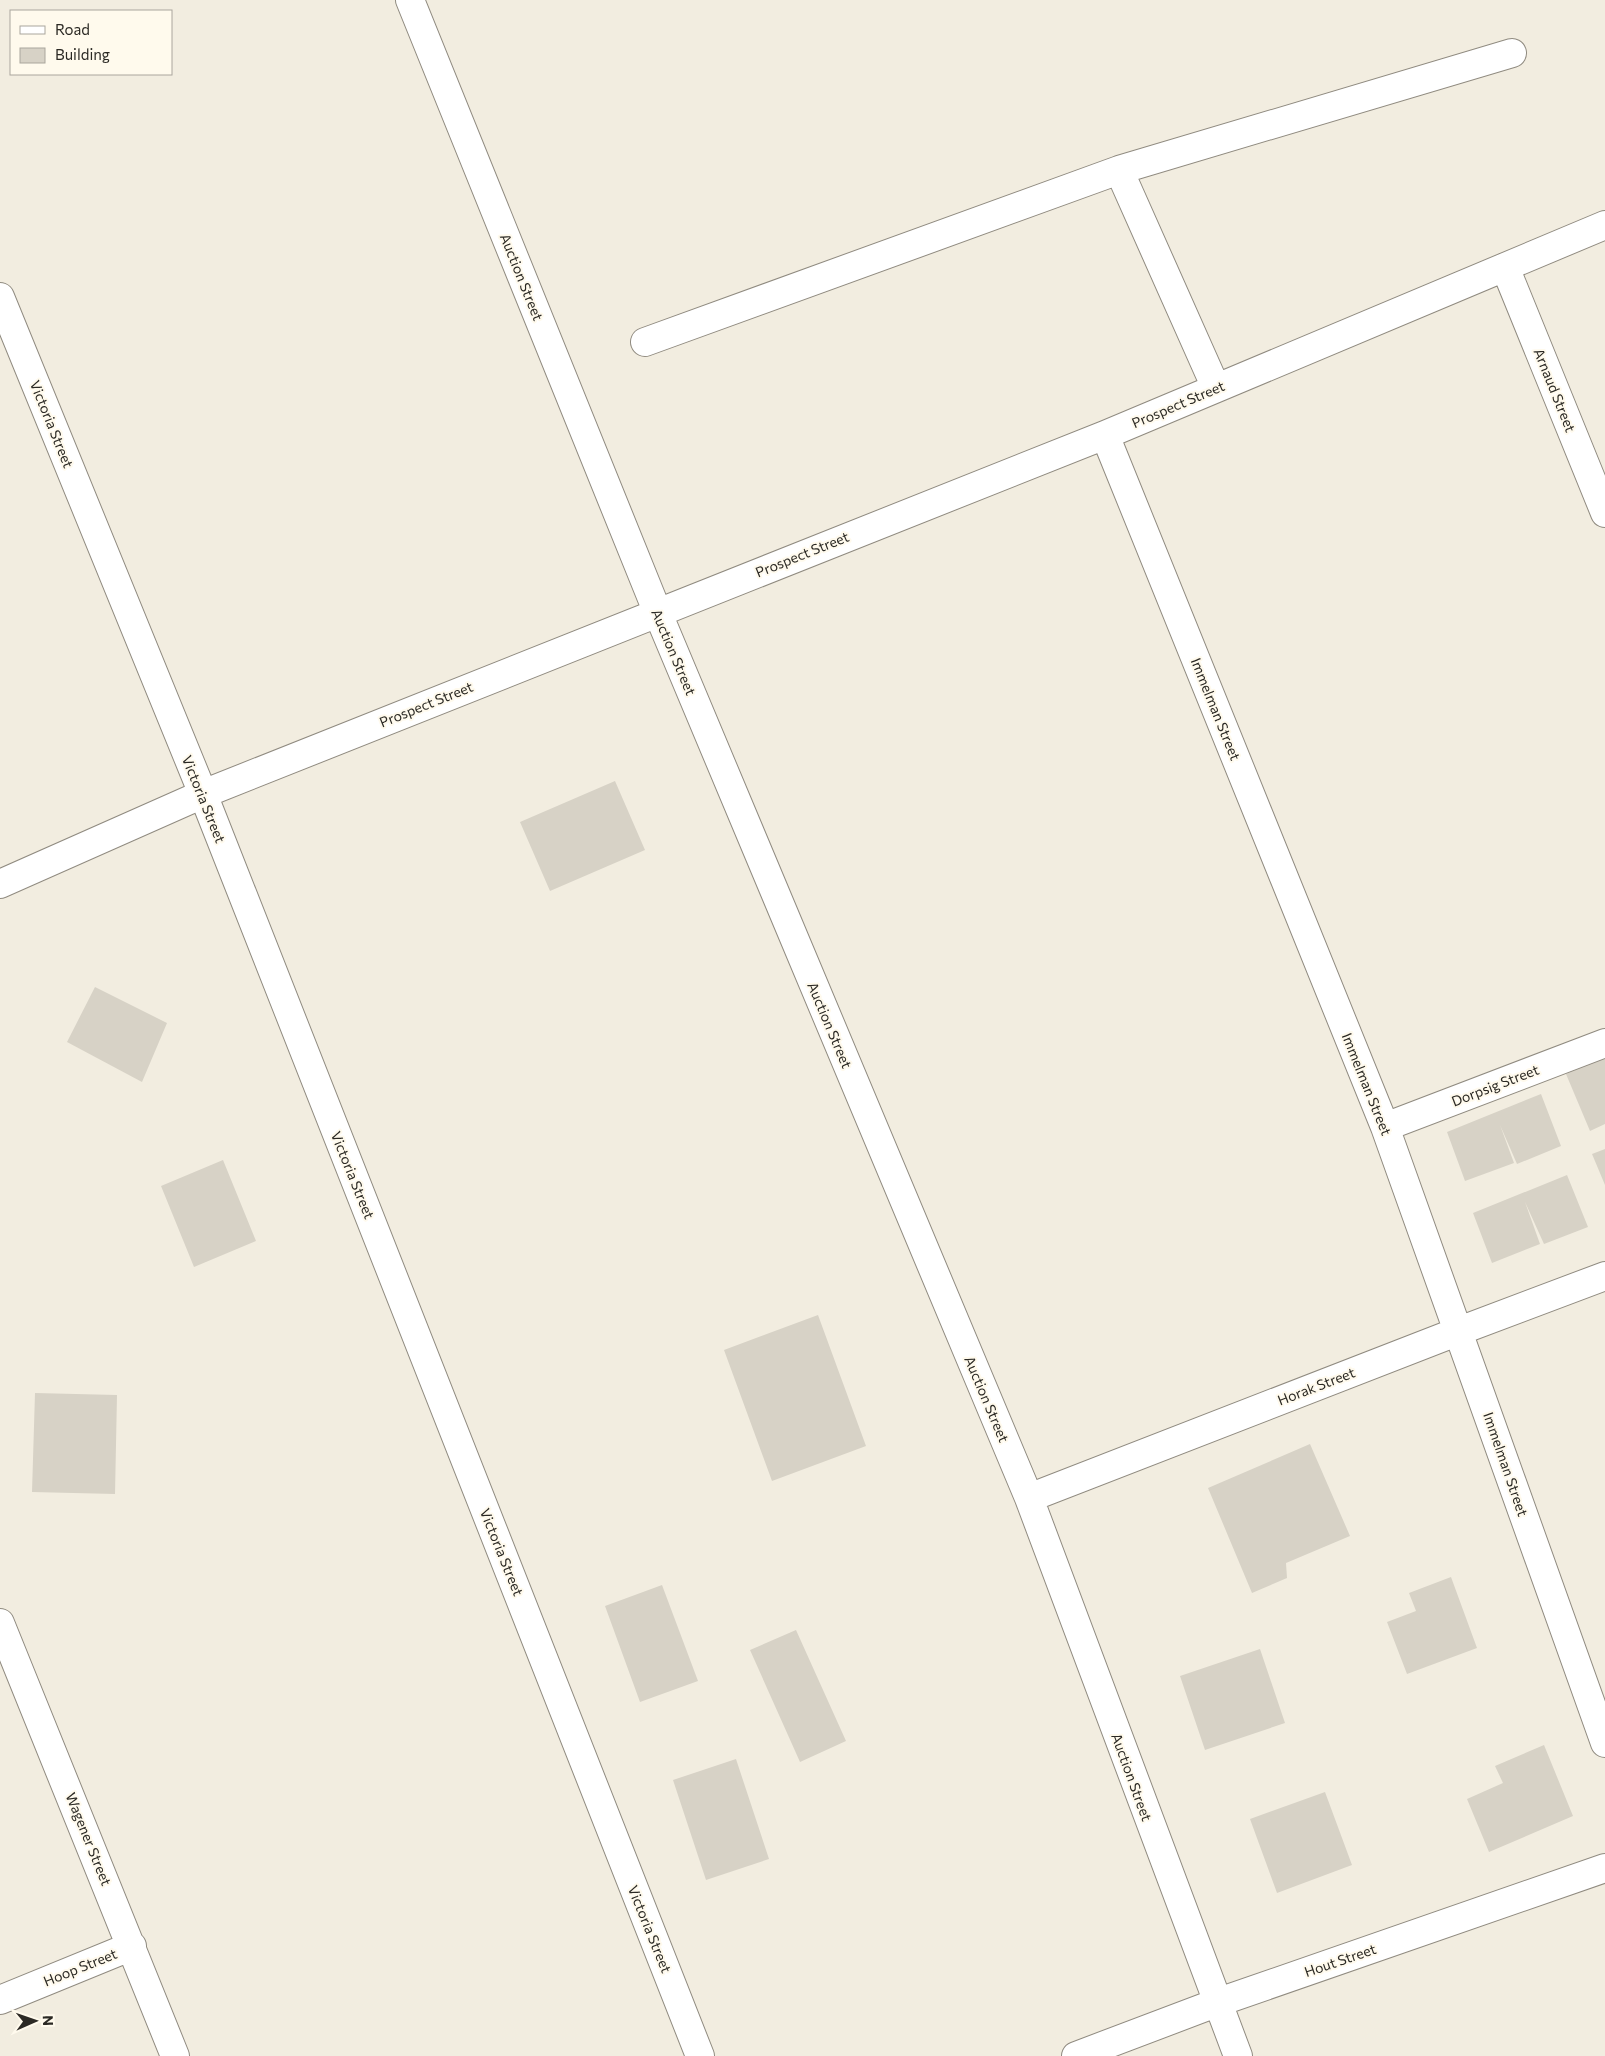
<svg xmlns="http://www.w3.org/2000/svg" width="1605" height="2056" viewBox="0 0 1605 2056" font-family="Commissioner,sans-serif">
<rect width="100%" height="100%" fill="#f2ede0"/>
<path fill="#d7d2c6" d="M615,781L645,850L550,891L520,822Z
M95,987L167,1023L142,1082L67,1042Z
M1605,1057V1124L1590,1131L1566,1074Z
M1541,1094L1561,1146L1517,1164L1500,1125L1514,1163L1465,1181L1447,1132Z
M1605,1149V1185L1592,1154Z
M223,1160L256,1241L194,1267L161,1186Z
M1567,1175L1588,1227L1544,1244L1525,1202L1540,1244L1492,1263L1473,1213Z
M818,1315L866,1446L772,1481L724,1350Z
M35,1393L117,1395L115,1494L32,1492Z
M1310,1444L1350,1536L1286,1563L1287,1578L1252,1593L1208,1488Z
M1451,1577L1477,1648L1407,1674L1387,1622L1416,1611L1409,1593Z
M662,1585L698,1681L640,1702L605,1606Z
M796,1630L846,1741L800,1762L750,1650Z
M1260,1649L1285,1723L1205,1750L1180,1676Z
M1544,1745L1573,1816L1489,1852L1467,1799L1503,1783L1495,1766Z
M736,1759L769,1859L706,1880L673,1780Z
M1325,1792L1352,1865L1277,1893L1250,1819Z"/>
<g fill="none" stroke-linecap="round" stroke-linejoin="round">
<defs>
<path id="minor" d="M410,0L657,611L1029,1498L1238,2056
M1119,170L1216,388
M1505,267L1605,513
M0,297L203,794L700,2056
M645,342L1119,170L1512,53
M1105,435L1385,1127L1605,1743
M0,884L203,794L1105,435L1605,225
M1385,1127L1605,1043
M1029,1498L1459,1331L1605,1276
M0,1623L175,2056
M0,2000L132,1946
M1076,2056L1216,2003L1605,1868"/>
</defs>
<use href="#minor" stroke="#908b80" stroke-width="30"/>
<use href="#minor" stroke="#fff" stroke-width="28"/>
</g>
<g text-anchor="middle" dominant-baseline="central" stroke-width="4" stroke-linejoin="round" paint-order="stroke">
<g font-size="14" fill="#2b2924" stroke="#fffaed">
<text transform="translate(522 277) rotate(68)">Auction Street</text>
<text transform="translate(1555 390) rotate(68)">Arnaud Street</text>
<text transform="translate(1178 404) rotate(-23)">Prospect Street</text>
<text transform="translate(52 424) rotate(68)">Victoria Street</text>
<text transform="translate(802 554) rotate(-22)">Prospect Street</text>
<text transform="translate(674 652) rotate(67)">Auction Street</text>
<text transform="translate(426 704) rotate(-22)">Prospect Street</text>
<text transform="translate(1216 709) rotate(68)">Immelman Street</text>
<text transform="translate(204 799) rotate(68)">Victoria Street</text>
<text transform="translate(830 1025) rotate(67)">Auction Street</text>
<text transform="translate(1367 1084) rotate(68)">Immelman Street</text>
<text transform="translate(1495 1085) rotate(-21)">Dorpsig Street</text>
<text transform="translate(353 1175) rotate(68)">Victoria Street</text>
<text transform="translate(1316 1386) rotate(-21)">Horak Street</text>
<text transform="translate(987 1399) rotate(67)">Auction Street</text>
<text transform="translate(1506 1464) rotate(71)">Immelman Street</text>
<text transform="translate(502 1552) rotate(68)">Victoria Street</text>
<text transform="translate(1132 1777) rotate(70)">Auction Street</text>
<text transform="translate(89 1839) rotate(68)">Wagener Street</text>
<text transform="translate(650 1929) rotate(68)">Victoria Street</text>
<text transform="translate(1340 1960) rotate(-19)">Hout Street</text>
<text transform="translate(80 1967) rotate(-22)">Hoop Street</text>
</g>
</g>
<rect x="10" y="10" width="162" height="65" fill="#fffaed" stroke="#aaa69d"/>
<rect x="20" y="26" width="25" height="8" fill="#ffffff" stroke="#aaa69d"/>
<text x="55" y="35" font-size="15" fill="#2b2924">Road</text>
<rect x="20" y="48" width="25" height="15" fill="#d7d2c6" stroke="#aaa69d"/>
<text x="55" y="60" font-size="15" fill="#2b2924">Building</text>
<g transform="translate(35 2021) rotate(88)" stroke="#fffaed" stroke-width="4" paint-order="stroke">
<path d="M0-4L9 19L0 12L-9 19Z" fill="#2b2924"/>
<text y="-8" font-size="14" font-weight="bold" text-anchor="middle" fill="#2b2924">N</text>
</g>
</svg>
